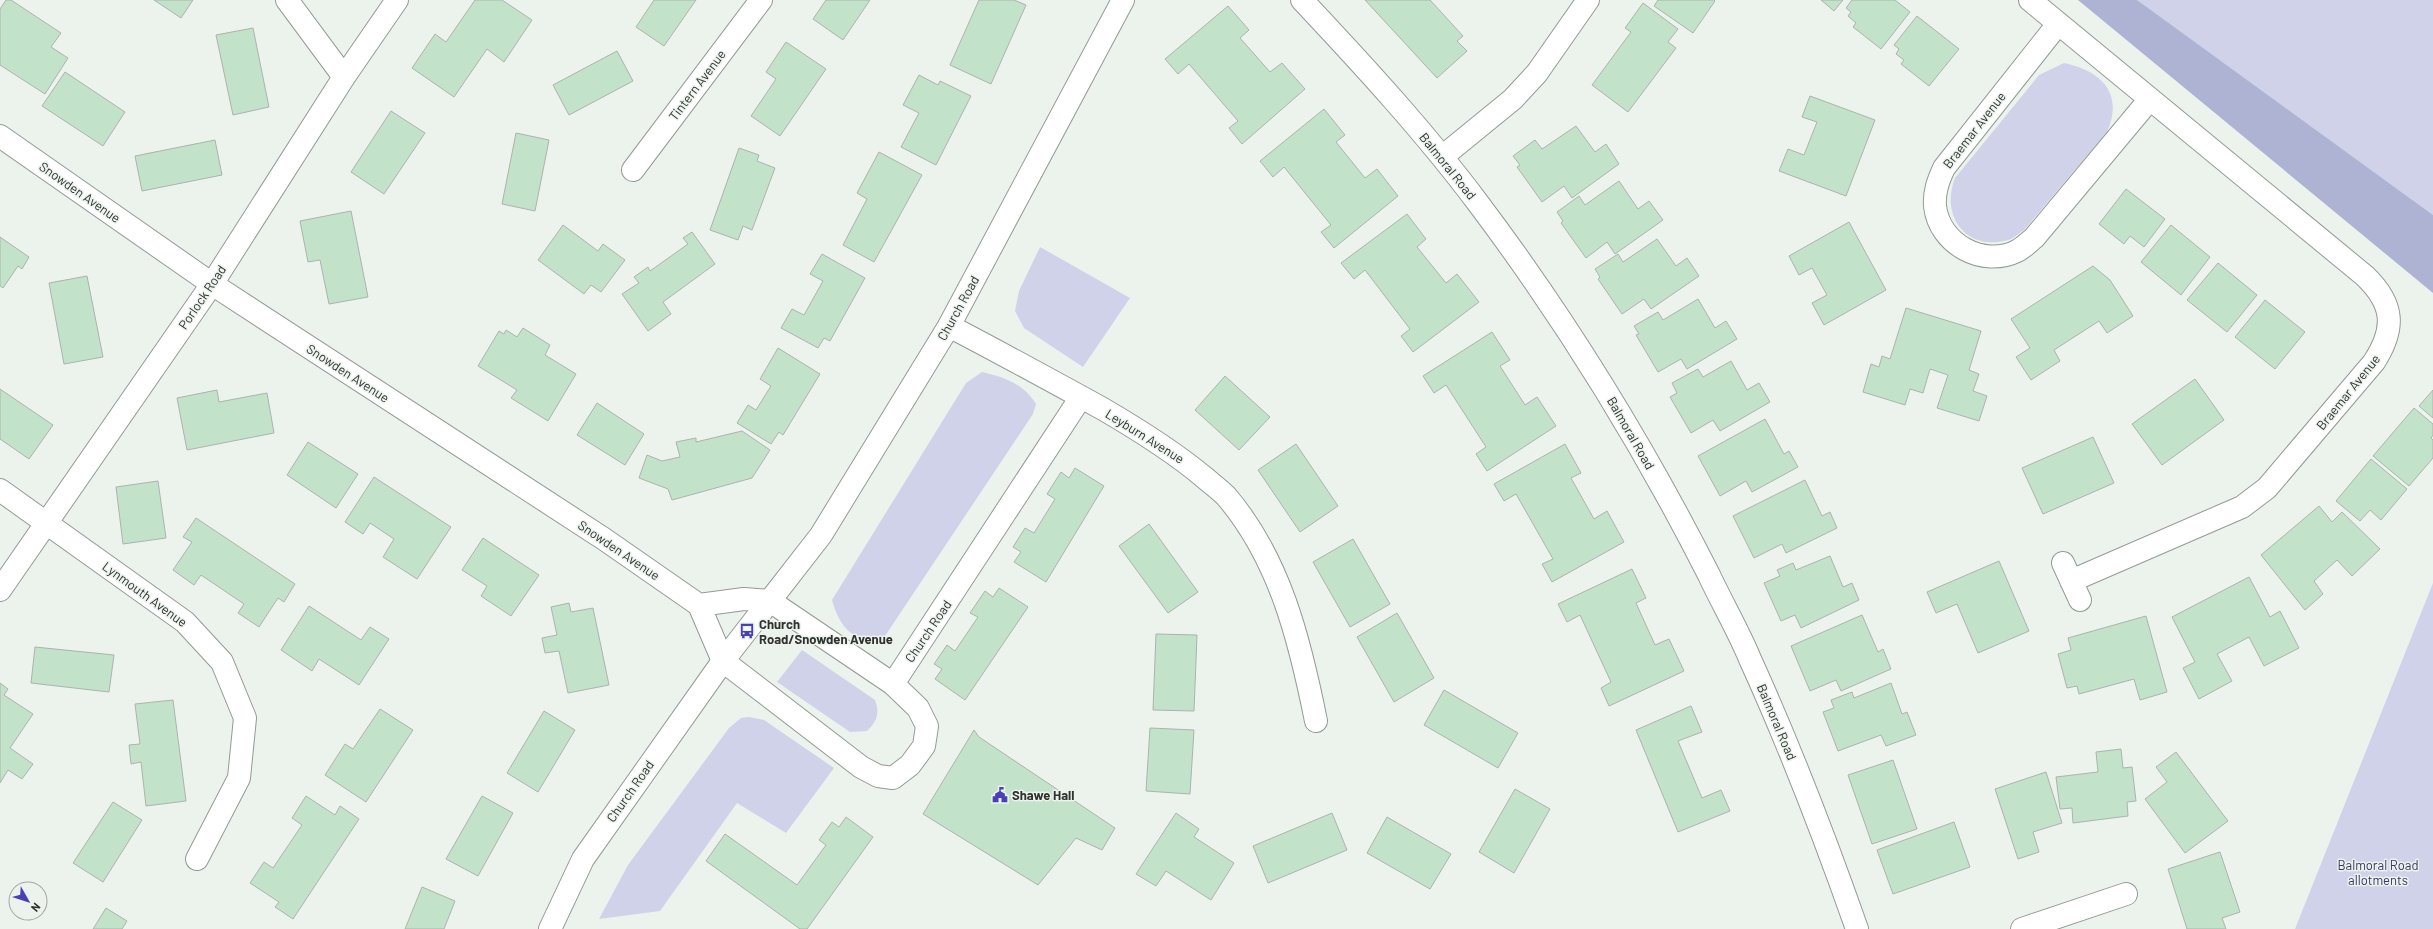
<svg xmlns="http://www.w3.org/2000/svg" width="2433" height="929" viewBox="0 0 2433 929" font-family="Barlow,sans-serif">
<rect width="100%" height="100%" fill="#ecf3ed"/>
<path fill="#cfd2e9" d="M2137,0H2433V215L2146,7Z
M2064,63C2102,71 2124,94 2107,132L2024,230C2019,233 2013,239 2008,240C1966,252 1940,216 1955,178L2039,75Z
M1040,247L1130,298L1083,367L1024,328L1015,311L1019,291Z
M982,372C1004,377 1024,384 1036,404L1033,414L883,639C853,643 840,628 832,600L966,383Z
M2433,583V929H2295Z
M802,650L875,700C880,714 877,721 867,731L850,732L777,682Z
M749,717L764,720L834,768L786,833L737,803L660,911L599,919L628,865L729,728L741,718Z"/>
<path fill="#aeb2d3" d="M2078,0H2137L2433,215V293Z"/>
<path fill="#c2e2c9" stroke="#acb3ad" d="M6,0H11L61,33L51,47L68,58L45,94L0,65V9Z
M154,0H193L181,18Z
M475,0H502L532,20L504,62L487,49L454,97L412,68L435,34L446,42Z
M654,0H696L664,46L636,27Z
M826,0H870L843,40L813,19Z
M979,0H1014L1026,5L991,84L950,65Z
M1365,0H1430L1463,36L1457,41L1467,51L1437,78Z
M1658,0H1714L1715,1L1693,33L1654,6Z
M1821,0H1843L1834,11Z
M1852,0H1895L1910,12L1881,49L1853,27L1856,23L1848,16L1851,12L1846,8Z
M1643,3L1678,29L1668,42L1676,48L1628,112L1592,85L1631,32L1625,28Z
M1228,6L1249,30L1240,38L1270,72L1282,63L1305,89L1242,144L1229,128L1238,121L1189,64L1178,74L1165,59Z
M1917,16L1959,49L1929,86L1901,64L1904,60L1896,54L1899,49L1894,45Z
M253,28L269,107L233,115L216,35Z
M786,42L826,69L780,136L751,116L776,79L766,72Z
M617,51L633,81L569,115L553,85Z
M65,72L125,112L103,146L42,106Z
M919,75L938,85L940,81L971,96L936,165L901,147L919,113L903,105Z
M1810,96L1875,120L1846,196L1779,171L1788,149L1804,155L1817,122L1802,117Z
M1324,109L1345,135L1336,142L1365,178L1377,169L1398,196L1334,248L1321,232L1331,225L1284,167L1273,177L1260,161Z
M391,111L425,133L384,194L351,172Z
M1576,126L1595,152L1606,144L1619,164L1572,198L1564,186L1542,202L1517,167L1520,165L1513,156L1535,140L1542,149Z
M516,133L549,140L535,211L502,204Z
M215,140L222,175L142,191L135,156Z
M739,148L759,155L757,161L775,168L752,230L743,226L738,240L710,230Z
M879,152L922,175L874,262L843,245L867,199L857,193Z
M1619,181L1638,209L1649,201L1663,220L1615,254L1607,242L1586,258L1561,223L1563,221L1557,212L1579,196L1585,205Z
M2126,189L2165,219L2144,247L2130,236L2124,244L2099,224Z
M351,211L368,297L329,304L320,260L308,262L300,221Z
M1407,214L1426,239L1417,247L1446,283L1457,274L1479,302L1413,352L1401,336L1410,329L1365,270L1354,279L1341,263Z
M1849,222L1886,290L1824,325L1812,303L1827,295L1812,268L1799,275L1789,256Z
M563,225L598,251L603,244L625,260L601,292L591,285L584,294L538,260Z
M2171,225L2210,257L2181,295L2141,262Z
M692,232L715,264L663,302L671,314L648,331L622,294L639,283L634,277L648,267L650,271L688,244L683,238Z
M0,237L29,257L22,269L18,266L3,288L0,286Z
M1657,239L1676,266L1687,258L1699,276L1651,309L1644,299L1622,314L1598,279L1600,277L1595,269L1618,254L1623,262Z
M822,254L865,278L830,341L824,338L818,348L781,328L792,309L804,315L823,281L810,274Z
M2218,263L2257,295L2227,332L2187,300Z
M2093,266L2110,280L2133,316L2107,333L2099,321L2054,350L2060,361L2031,380L2016,357L2030,348L2011,319Z
M87,276L103,357L64,364L49,283Z
M1698,299L1715,328L1726,321L1737,339L1687,369L1681,359L1658,372L1636,335L1639,334L1634,326L1658,312L1663,320Z
M2265,300L2305,332L2275,369L2235,337Z
M1906,308L1981,331L1969,370L1979,374L1973,391L1987,396L1979,421L1937,408L1948,375L1930,369L1923,393L1910,389L1905,405L1863,392L1871,364L1879,367L1882,356L1890,359Z
M523,328L550,345L545,355L576,374L548,421L511,398L517,390L478,366L499,331L504,334L506,330L517,337Z
M1492,332L1510,360L1500,366L1525,405L1537,397L1556,426L1487,471L1476,454L1486,447L1446,385L1434,393L1423,376Z
M778,348L820,374L783,435L779,432L771,444L737,423L748,405L756,410L771,386L760,379Z
M1731,361L1747,390L1759,383L1770,402L1720,431L1713,420L1691,433L1670,397L1677,393L1672,383L1698,369L1703,377Z
M1225,376L1270,417L1239,450L1195,410Z
M2195,379L2224,420L2162,465L2132,424Z
M0,389L53,425L29,459L0,439Z
M217,390L219,402L267,393L274,433L187,450L177,398Z
M2433,390V418L2419,406Z
M597,403L644,434L625,465L577,435Z
M2414,408L2433,424V435L2431,438L2433,440V458L2409,486L2373,456Z
M1765,419L1784,454L1789,451L1798,467L1752,492L1746,481L1720,496L1698,456Z
M742,431L770,450L752,478L672,500L668,489L639,478L647,455L662,461L680,457L676,442L696,438V442Z
M2093,437L2114,483L2043,514L2022,468Z
M308,442L358,474L336,508L287,475Z
M1296,444L1338,506L1300,532L1258,470Z
M1565,444L1581,473L1571,478L1594,519L1607,511L1624,542L1552,582L1542,564L1553,559L1516,494L1504,501L1494,484Z
M2371,459L2407,489L2381,520L2370,510L2360,521L2336,501Z
M1075,468L1104,486L1046,582L1014,562L1021,552L1013,547L1025,528L1034,533L1055,499L1047,494L1061,472L1069,478Z
M374,477L451,527L417,579L383,557L394,539L370,523L363,534L345,522Z
M1805,480L1822,516L1830,512L1837,528L1786,553L1782,544L1754,558L1733,516Z
M158,481L166,538L123,544L116,487Z
M2319,506L2332,522L2342,512L2380,549L2352,576L2337,560L2314,581L2323,594L2305,610L2261,555Z
M196,518L295,584L284,602L278,598L259,627L238,613L244,604L201,575L194,585L173,570L192,542L183,537Z
M1149,524L1198,592L1168,613L1119,546Z
M483,538L539,575L511,616L481,596L487,586L462,570Z
M1353,539L1390,604L1350,627L1313,562Z
M1830,556L1843,587L1852,583L1859,600L1801,628L1795,615L1781,621L1764,583L1780,576L1777,570L1793,563L1796,570Z
M1999,561L2029,631L1978,653L1957,604L1936,613L1927,592Z
M1632,569L1646,598L1636,603L1655,645L1669,639L1684,671L1609,706L1601,688L1611,682L1580,615L1567,622L1558,604Z
M2249,577L2270,617L2280,611L2299,648L2264,666L2249,637L2217,654L2232,681L2199,699L2183,668L2195,662L2172,617Z
M999,588L1028,607L965,700L935,679L942,669L934,664L947,645L955,651L978,617L970,613L985,591L993,597Z
M569,603L571,612L593,608L609,685L568,693L559,651L545,653L542,638L557,635L551,607Z
M309,606L361,640L370,627L389,639L359,685L319,659L312,671L281,650Z
M1397,613L1434,678L1394,702L1357,637Z
M1862,615L1878,652L1883,649L1891,669L1841,691L1836,680L1810,691L1791,646Z
M2146,616L2167,692L2140,700L2134,679L2079,694L2077,686L2067,688L2058,654L2071,650L2068,638Z
M1156,634L1197,635L1194,711L1153,710Z
M35,647L114,655L109,692L31,683Z
M0,683L8,689L4,695L33,714L10,748L33,764L22,779L8,770L0,783Z
M1891,683L1902,714L1907,712L1916,735L1886,746L1881,735L1838,751L1823,712L1834,708L1831,700L1852,692L1854,698Z
M1444,690L1518,733L1498,768L1424,725Z
M173,700L186,801L146,806L141,762L131,764L129,745L140,744L135,704Z
M1691,706L1702,732L1678,741L1702,798L1721,790L1730,811L1678,832L1636,730Z
M380,709L413,730L366,802L325,775L345,744L353,749Z
M544,711L575,730L538,792L507,773Z
M1150,728L1194,730L1190,794L1146,791Z
M974,730L979,737L1115,828L1102,850L1076,838L1038,885L923,814Z
M2121,749L2123,768L2132,767L2136,801L2127,802L2128,816L2073,823L2072,808L2060,809L2056,777L2098,772L2096,752Z
M2176,752L2228,821L2185,853L2145,799L2167,782L2156,767Z
M1893,760L1917,829L1872,844L1848,775Z
M2046,772L2062,823L2033,832L2039,852L2018,859L1995,789Z
M1515,789L1550,809L1514,873L1479,852Z
M306,796L335,815L340,806L359,819L293,919L275,907L279,902L250,883L264,862L273,868L302,825L292,818Z
M482,796L513,813L478,876L446,859Z
M113,802L142,820L103,882L73,863Z
M1176,813L1199,829L1194,837L1234,863L1211,900L1166,871L1156,886L1136,874Z
M1332,813L1347,850L1268,883L1253,846Z
M846,817L873,837L807,929H800L706,861L725,834L797,885L826,845L819,840L832,822L839,827Z
M1387,817L1451,854L1430,889L1367,853Z
M1954,822L1970,867L1893,894L1877,850Z
M2220,852L2240,912L2222,918L2226,929H2187L2168,869Z
M422,887L455,901L444,929H405Z
M106,908L127,921L122,929H93Z"/>
<g fill="none" stroke-linecap="round" stroke-linejoin="round">
<defs>
<path id="street" d="M287,0L344,77
M1302,0C1363,65 1424,131 1478,203C1566,320 1643,445 1709,575C1722,603 1738,630 1750,659C1790,747 1825,838 1857,929
M2030,0L2365,276C2394,304 2396,328 2374,362L2267,488L2242,507L2071,581
M2058,24L1944,168C1938,181 1934,192 1935,206C1939,244 1983,268 2017,251C2023,248 2029,242 2034,238L2150,99
M0,136L212,284L604,539L699,605L723,661L861,767L878,776L893,778L910,765L924,746L927,726L918,708L893,684L770,601L744,599L699,605
M1442,157L1513,99L1537,73L1588,0
M633,170L761,0
M949,326C1001,353 1052,381 1103,409C1139,430 1173,451 1205,478C1212,484 1220,490 1226,496C1280,559 1300,641 1316,721
M0,490L185,622L222,662L245,718L239,778L197,859
M2063,563L2080,600
M0,590L212,284L344,77L397,0
M893,684L1081,397
M2022,929L2126,894"/>
<path id="secondary" d="M550,929L583,859L723,661L821,535L949,326L1123,0"/>
</defs>
<use href="#street" stroke="#949a95" stroke-width="24"/>
<use href="#secondary" stroke="#949a95" stroke-width="24"/>
<use href="#street" stroke="#fff" stroke-width="22"/>
<use href="#secondary" stroke="#fff" stroke-width="22"/>
</g>
<defs>
<symbol id="bus-bare" viewBox="-9 -9 18 18"><path d="M-5-6H5V4H4V6H2V4H-2V6H-4V4H-5ZM-3.5-4V0h7V-4ZM-3.5 1.2v1.5H-2V1.2ZM2 1.2v1.5H3.5V1.2Z" fill="#4940b7" stroke="#ecf3ed" stroke-width="2.5" paint-order="stroke"/></symbol>
<symbol id="civic-bare" viewBox="-9 -9 18 18"><path d="M-.6-6.5H3V-4.5H.6V-3L4-1V1h2V6H-6V1h2V-1L-.6-3ZM-1.2 2.5V6h2.4V2.5Z" fill="#4940b7" stroke="#ecf3ed" stroke-width="2.5" paint-order="stroke"/></symbol>
</defs>
<g fill-rule="evenodd">
<use href="#bus-bare" x="736" y="620" width="22" height="22"/>
<use href="#civic-bare" x="989" y="784" width="22" height="22"/>
</g>
<g text-anchor="middle" dominant-baseline="central" stroke-width="3" stroke-linejoin="round" paint-order="stroke">
<g font-size="13" fill="#303230" stroke="#ecf3ed">
<text transform="translate(697 85) rotate(-53)">Tintern Avenue</text>
<text transform="translate(1974 130) rotate(-52)">Braemar Avenue</text>
<text transform="translate(1448 166) rotate(51)">Balmoral Road</text>
<text transform="translate(80 192) rotate(35)">Snowden Avenue</text>
<text transform="translate(202 297) rotate(-56)">Porlock Road</text>
<text transform="translate(958 308) rotate(-61)">Church Road</text>
<text transform="translate(348 373) rotate(33)">Snowden Avenue</text>
<text transform="translate(2348 392) rotate(-51)">Braemar Avenue</text>
<text transform="translate(1631 433) rotate(60)">Balmoral Road</text>
<text transform="translate(1145 436) rotate(32)">Leyburn Avenue</text>
<text transform="translate(619 550) rotate(34)">Snowden Avenue</text>
<text transform="translate(145 594) rotate(36)">Lynmouth Avenue</text>
<text transform="translate(928 631) rotate(-56)">Church Road</text>
<text transform="translate(1777 722) rotate(67)">Balmoral Road</text>
<text transform="translate(630 791) rotate(-55)">Church Road</text>
</g>
<g font-size="13" font-weight="bold" fill="#303230" stroke="#ecf3ed" text-anchor="start">
<text x="759" y="624">Church<tspan x="759" dy="15">Road/Snowden Avenue</tspan></text>
<text x="1012" y="795">Shawe Hall</text>
</g>
<g font-size="13" fill="#353763" stroke="#ecf3ed">
<text x="2378" y="865">Balmoral Road<tspan x="2378" dy="15">allotments</tspan></text>
</g>
</g>
<g transform="translate(28 901) rotate(129)"><circle r="19" fill="#ecf3ed" stroke="#a1a6a1"/>
<path d="M0-3L7 15L0 10L-7 15Z" fill="#4940b7"/>
<text y="-6" font-size="11" font-weight="bold" text-anchor="middle" fill="#303230">N</text>
</g>
</svg>
